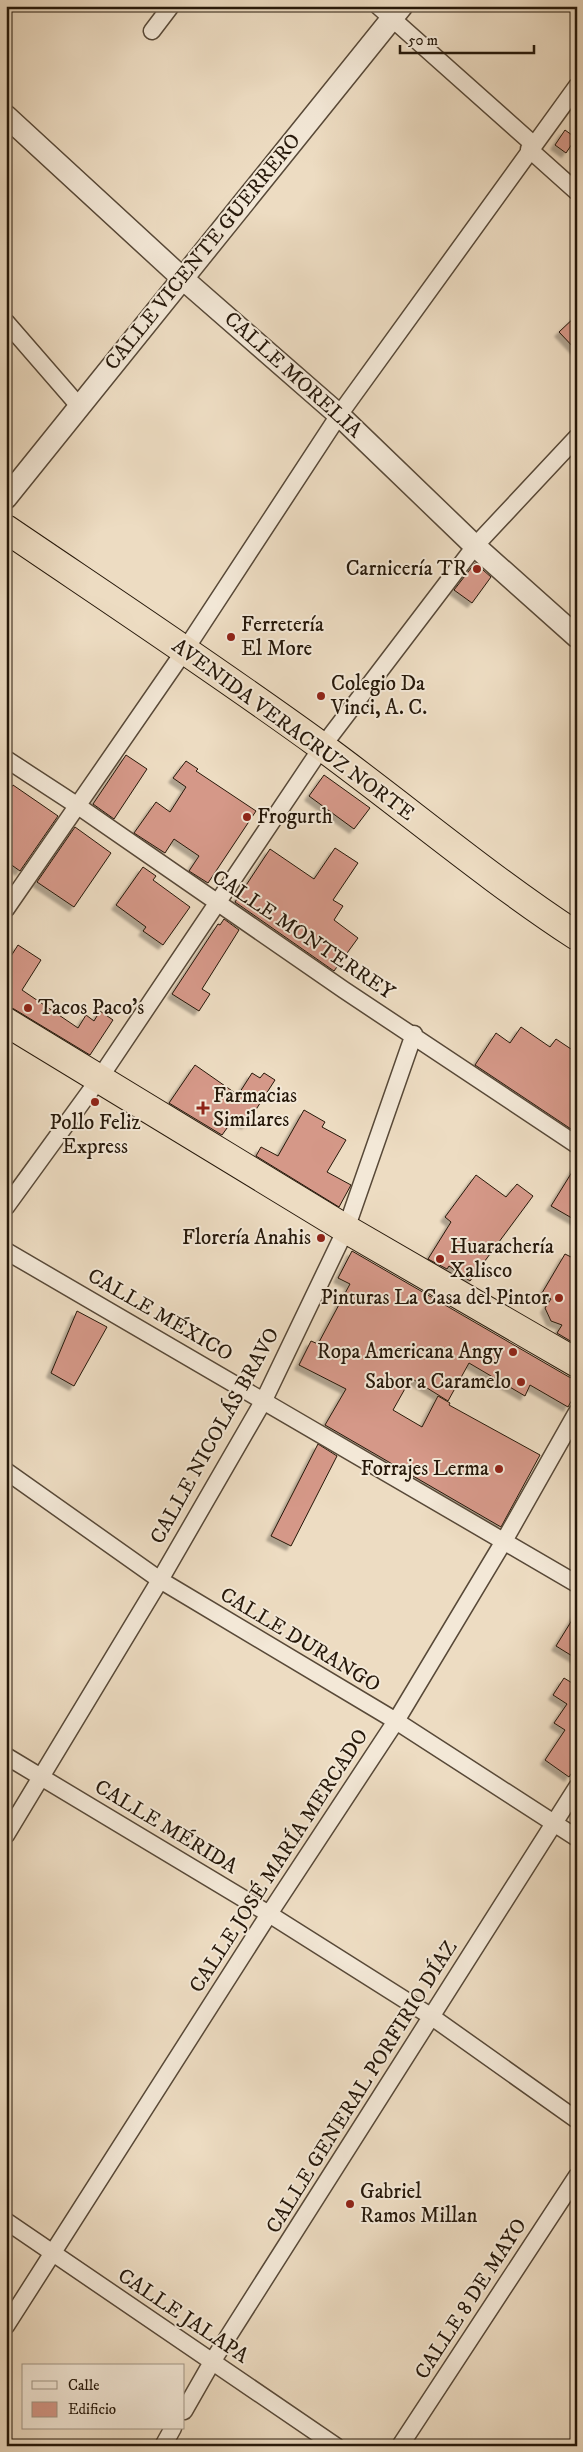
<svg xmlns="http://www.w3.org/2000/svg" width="583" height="2452" font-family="'IM FELL DW Pica',serif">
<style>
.building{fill:#d59888;stroke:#26180a;filter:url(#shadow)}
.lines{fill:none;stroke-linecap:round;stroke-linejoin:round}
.minor-casing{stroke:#584938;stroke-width:19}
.tertiary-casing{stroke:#584938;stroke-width:24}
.trunk-casing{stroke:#26180a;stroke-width:30}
.minor{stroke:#f3e8d7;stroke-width:16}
.tertiary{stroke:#f3e8d7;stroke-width:21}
.trunk{stroke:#eddcc2;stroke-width:28}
.poi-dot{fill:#8f2418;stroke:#f3e8d7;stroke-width:2}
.labels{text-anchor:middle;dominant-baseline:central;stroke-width:4;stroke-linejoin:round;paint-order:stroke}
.street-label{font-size:21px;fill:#26180a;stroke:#f3e8d7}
.poi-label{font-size:21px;fill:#26180a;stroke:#f3e8d7;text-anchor:start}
</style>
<defs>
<filter id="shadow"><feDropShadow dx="-4.5" dy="4.5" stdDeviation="1" flood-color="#0004"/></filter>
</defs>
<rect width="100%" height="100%" fill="#eddcc2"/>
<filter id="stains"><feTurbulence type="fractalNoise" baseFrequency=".004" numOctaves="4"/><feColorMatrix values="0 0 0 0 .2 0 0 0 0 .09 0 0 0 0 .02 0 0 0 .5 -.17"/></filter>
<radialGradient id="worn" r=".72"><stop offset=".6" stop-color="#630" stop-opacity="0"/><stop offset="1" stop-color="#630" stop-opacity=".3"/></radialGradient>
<path class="building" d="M565,130L576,138L566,153L555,145Z
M577,315V351L559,332Z
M475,563L491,577L472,603L454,590Z
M126,755L147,769L114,819L93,804Z
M186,761L198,769L196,771L256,811L208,883L189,871L199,856L174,839L165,853L134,833L156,802L170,812L186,787L173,778Z
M324,775L370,808L354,829L309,796Z
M13,785L58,816L20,871L6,861V795Z
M75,827L111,853L74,907L37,882Z
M335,848L358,863L333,900L343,906L334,920L358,938L334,971L235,902L270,849L314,879Z
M143,867L156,876L153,880L190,907L163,945L143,931L146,927L116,905Z
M224,919L239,930L202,989L210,994L199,1011L172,994L218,924L220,925Z
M18,945L41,960L22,990L78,1028L86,1015L94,1021L100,1011L113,1020L90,1055L14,1009L6,1006V964Z
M521,1027L550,1047L556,1039L577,1053V1133L475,1065L496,1033L510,1043Z
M195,1065L238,1095L252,1073L260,1078L264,1073L275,1080L246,1125L235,1117L222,1135L169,1103Z
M304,1110L325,1122L322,1127L346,1140L327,1172L351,1185L339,1207L256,1156L261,1147L278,1156Z
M577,1164V1221L551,1206Z
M476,1175L506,1197L517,1184L533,1196L470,1281L449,1266L447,1269L428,1259L451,1222L445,1217Z
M352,1251L569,1377L577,1379V1391L568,1407L530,1385L525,1396L469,1363L448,1401L411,1378L393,1410L422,1427L438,1396L450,1403L449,1405L540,1455L501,1527L325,1425L346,1389L299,1365L311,1341L318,1344L350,1284L338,1278Z
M565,1254L577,1260V1345L557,1333L562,1325L551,1321L545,1308L551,1299L542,1293Z
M77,1311L107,1327L74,1386L51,1373Z
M318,1444L337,1456L291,1546L271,1536Z
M577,1612V1659L556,1646Z
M564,1678L577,1686V1765L569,1777L545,1760L565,1730L554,1723L567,1704L553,1695Z"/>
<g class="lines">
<g class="minor-casing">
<path id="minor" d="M378,6L533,144
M152,31L171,6
M529,149L577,192
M6,322L79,406
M6,759L78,806L344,990L577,1145
M6,909L185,650L339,415L577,86
M6,1207L99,1079L322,747L475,546L577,437
M6,1251L577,1584
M6,1471L160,1580L396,1721L577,1838
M6,1756L269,1914L432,2017L577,2120
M6,1835L160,1580L264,1400L346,1229L414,1034
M6,2221L336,2446
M6,2326L269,1914L396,1721L504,1541L577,1412
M184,2411L212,2362L577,1787
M163,2446L173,2428
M400,2446L577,2176"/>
</g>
<g class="tertiary-casing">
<path id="tertiary" d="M6,116L182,278L339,415L475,546L577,637
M6,498L402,6"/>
</g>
<g class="trunk-casing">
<path id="trunk" d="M6,529C112,601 218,671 321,746C407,809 488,878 577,936
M6,1022L346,1229L577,1363"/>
</g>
<use href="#minor" class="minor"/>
<use href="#tertiary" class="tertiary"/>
<use href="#trunk" class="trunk"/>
</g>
<g class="poi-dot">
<circle cx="477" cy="569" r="5"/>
<circle cx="231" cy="637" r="5"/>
<circle cx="321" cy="696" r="5"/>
<circle cx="247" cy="817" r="5"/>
<circle cx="28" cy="1008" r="5"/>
<circle cx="95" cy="1102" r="5"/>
<path d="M200.5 1100.5h5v5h5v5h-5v5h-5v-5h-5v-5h5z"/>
<circle cx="321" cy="1238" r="5"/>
<circle cx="440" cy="1259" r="5"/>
<circle cx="559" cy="1298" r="5"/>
<circle cx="513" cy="1352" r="5"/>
<circle cx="521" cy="1382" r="5"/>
<circle cx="499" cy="1469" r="5"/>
<circle cx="350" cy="2204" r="5"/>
</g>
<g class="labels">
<g class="street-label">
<text transform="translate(203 252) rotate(-51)">CALLE VICENTE GUERRERO</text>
<text transform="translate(293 375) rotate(42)">CALLE MORELIA</text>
<text transform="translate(293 730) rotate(36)">AVENIDA VERACRUZ NORTE</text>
<text transform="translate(303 935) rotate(34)">CALLE MONTERREY</text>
<text transform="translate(160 1315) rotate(30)">CALLE MÉXICO</text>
<text transform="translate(215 1436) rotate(-61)">CALLE NICOLÁS BRAVO</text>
<text transform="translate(300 1640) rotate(31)">CALLE DURANGO</text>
<text transform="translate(166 1827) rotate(31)">CALLE MÉRIDA</text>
<text transform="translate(279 1861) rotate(-57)">CALLE JOSÉ MARÍA MERCADO</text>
<text transform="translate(362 2087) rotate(-58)">CALLE GENERAL PORFIRIO DÍAZ</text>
<text transform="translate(471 2299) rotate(-57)">CALLE 8 DE MAYO</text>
<text transform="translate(183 2316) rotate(34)">CALLE JALAPA</text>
</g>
<g class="poi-label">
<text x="467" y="569" text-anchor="end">Carnicería TR</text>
<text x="241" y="625">Ferretería<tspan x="241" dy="24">El More</tspan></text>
<text x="331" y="684">Colegio Da<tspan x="331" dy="24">Vinci, A. C.</tspan></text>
<text x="257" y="817">Frogurth</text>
<text x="38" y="1008">Tacos Paco's</text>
<text x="213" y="1096">Farmacias<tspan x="213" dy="24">Similares</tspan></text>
<text x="95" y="1123" text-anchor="middle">Pollo Feliz<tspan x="95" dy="24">Express</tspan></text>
<text x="311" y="1238" text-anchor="end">Florería Anahis</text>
<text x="450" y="1247">Huarachería<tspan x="450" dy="24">Xalisco</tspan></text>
<text x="549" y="1298" text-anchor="end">Pinturas La Casa del Pintor</text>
<text x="503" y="1352" text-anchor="end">Ropa Americana Angy</text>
<text x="511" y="1382" text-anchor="end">Sabor a Caramelo</text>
<text x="489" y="1469" text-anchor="end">Forrajes Lerma</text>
<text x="360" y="2192">Gabriel<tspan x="360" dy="24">Ramos Millan</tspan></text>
</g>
</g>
<rect width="583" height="2452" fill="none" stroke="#eddcc2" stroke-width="25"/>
<rect x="8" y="8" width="568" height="2437" fill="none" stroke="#26180a" stroke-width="2.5"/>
<rect x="12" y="12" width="558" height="2427" fill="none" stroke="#26180a"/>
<rect x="22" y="2364" width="162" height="65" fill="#f3e8d7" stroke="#a19585"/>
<rect x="32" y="2381" width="25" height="8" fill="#f3e8d7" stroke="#a19585"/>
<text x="68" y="2390" font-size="15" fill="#26180a">Calle</text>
<rect x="32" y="2402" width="25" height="15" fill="#d59888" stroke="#a19585"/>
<text x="68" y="2414" font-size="15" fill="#26180a">Edificio</text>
<path d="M400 45v8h134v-8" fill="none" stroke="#26180a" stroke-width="2.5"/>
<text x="408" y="45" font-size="15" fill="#26180a" stroke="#f3e8d7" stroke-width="4" paint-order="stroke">50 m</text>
<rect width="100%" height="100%" filter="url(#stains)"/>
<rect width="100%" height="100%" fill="url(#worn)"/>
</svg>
